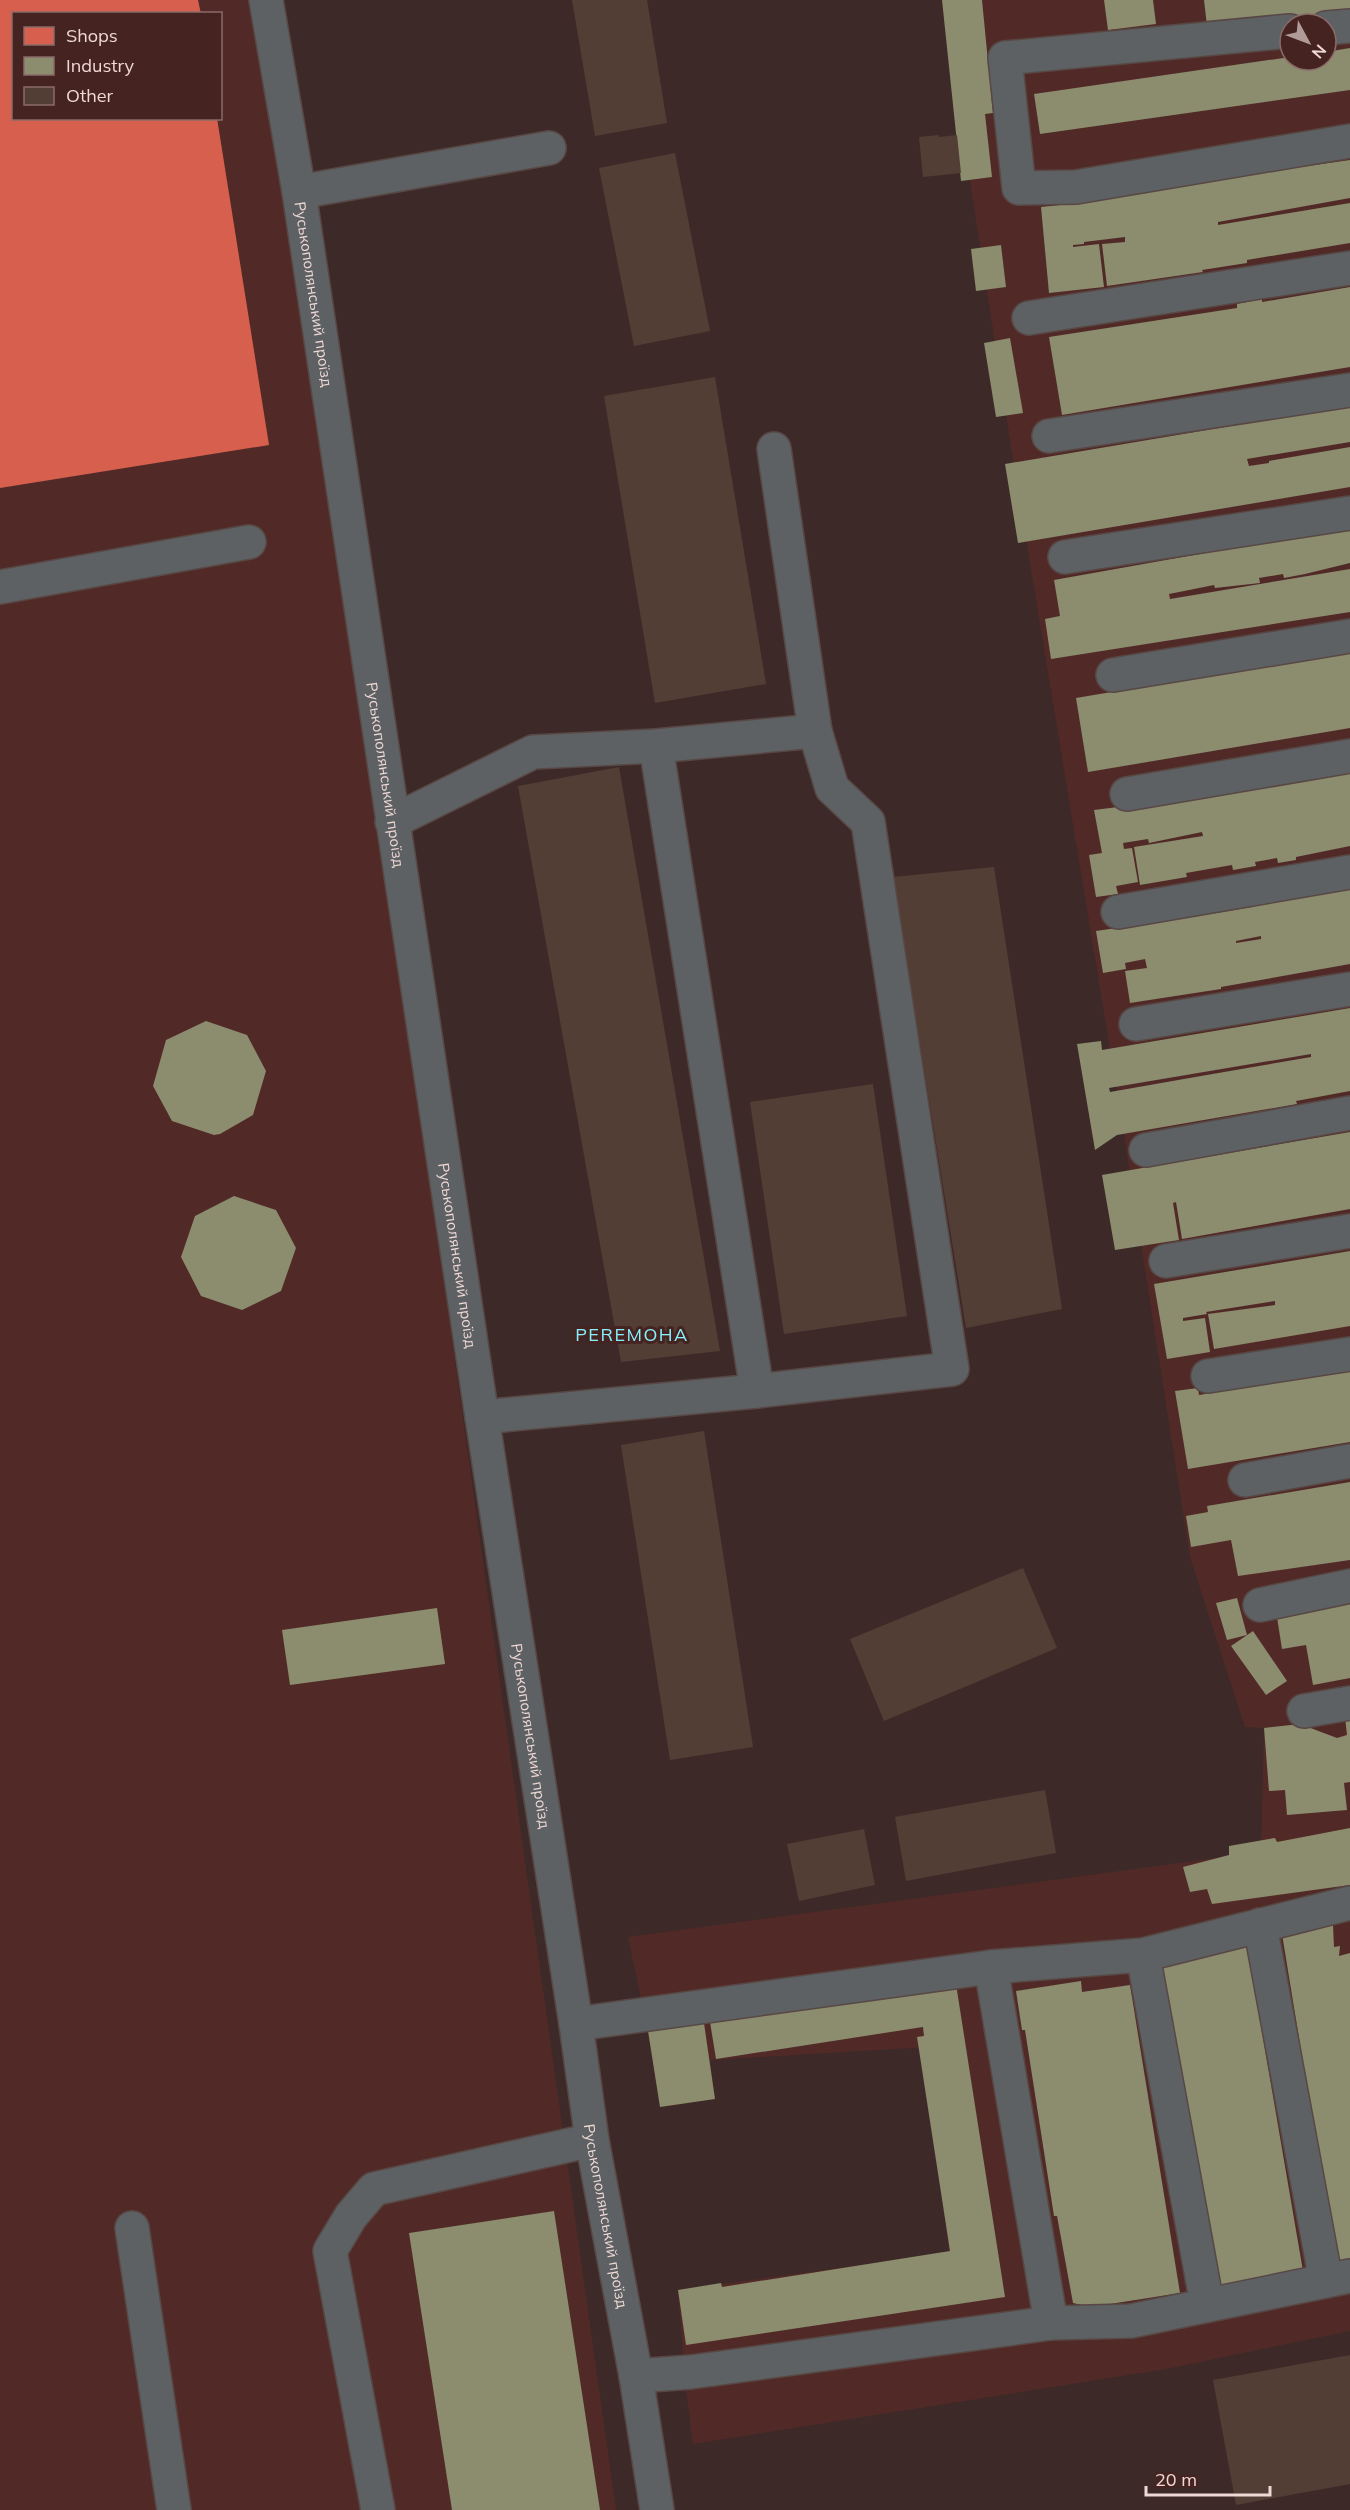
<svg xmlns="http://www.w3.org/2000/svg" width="1350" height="2510" font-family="Mulish,sans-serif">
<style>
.built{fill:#512a27;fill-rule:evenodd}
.shops{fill:#d6604d}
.industry{fill:#8c8c6e;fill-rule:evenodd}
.building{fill:#533e36}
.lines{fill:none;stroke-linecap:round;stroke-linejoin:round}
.minor-casing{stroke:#584845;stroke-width:36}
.minor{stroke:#5e6163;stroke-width:33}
.labels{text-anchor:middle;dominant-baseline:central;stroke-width:6;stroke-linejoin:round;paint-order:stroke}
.street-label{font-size:15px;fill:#efd8d5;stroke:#452320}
.quarter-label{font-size:18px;letter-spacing:1.5px;fill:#86f0fd;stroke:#452320}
</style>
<rect width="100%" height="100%" fill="#3d2a28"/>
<path class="built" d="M0,0H264L616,2510H0ZM14,14H220V118H14Z
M942,0H1350V2331L1166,2369L693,2444L686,2389L678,2290L949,2253L928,2047L710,2060L715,2099L660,2107L648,2031L628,1937L1261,1852L1264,1728L1245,1727L1190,1557L1120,1109L1016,478ZM1290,24H1326V60H1290Z"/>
<path class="shops" d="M0,0H198L201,14H14V118H217L269,445L0,488Z"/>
<path class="industry" d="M942,0H982L993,113L985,114L992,177L961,181Z
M1104,0H1153L1156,24L1108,30Z
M1204,0H1350V10L1235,26H1207Z
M1350,48V90L1040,134L1034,94L1290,57V60H1326V52Z
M1350,160V198L1218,222V225L1350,203V243L1247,260V263L1202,270L1203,272L1107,286L1102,244L1125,242V237L1084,242V244L1073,245V247L1099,244L1104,287L1049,293L1041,207L1079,203L1139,193V190Z
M1001,245L1006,287L976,291L971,249Z
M1350,287V367L1062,415L1049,337L1237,308V304L1262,299V302Z
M1010,338L1023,413L996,417L984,343Z
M1350,406V442L1247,459L1249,466L1269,463V461L1350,447V487L1018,543L1005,464Z
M1350,527V563L1305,574L1284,578L1283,574L1259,578L1260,583L1215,588L1214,585L1169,594L1170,599L1350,569V612L1051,659L1045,619L1060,616L1054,580Z
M1350,652V728L1088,772L1076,698Z
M1350,768V846L1296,857V860L1278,863L1277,858L1255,862L1256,866L1233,870L1232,865L1186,873L1187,877L1140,885L1134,847L1203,836L1202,832L1149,843L1148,839L1123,843L1124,849L1132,848L1138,882L1116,886L1118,894L1096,897L1089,855L1102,853L1094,810L1142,804Z
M1350,887V964L1221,987V989L1130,1003L1125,971L1147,968L1145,959L1125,963L1126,969L1103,973L1096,931L1186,918L1252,907V904ZM1261,936V939L1236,943V941Z
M1350,1008V1091L1296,1101L1297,1104L1117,1135L1095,1150L1077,1044L1101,1041L1102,1050ZM1311,1054V1057L1201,1076L1110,1092L1109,1088Z
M206,1021L247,1035L266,1071L253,1115L220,1134L214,1135L172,1121L153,1086L166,1040Z
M1350,1132V1209L1182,1239L1176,1202L1173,1203L1179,1240L1115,1250L1102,1175Z
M234,1196L276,1210L296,1248L281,1291L242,1310L201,1296L181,1257L195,1216Z
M1350,1251V1326L1214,1349L1208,1314L1275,1305V1301L1206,1312L1207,1314L1183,1318V1321L1205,1318L1210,1352L1167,1359L1154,1284Z
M1350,1370V1442L1188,1469L1175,1391L1198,1388L1199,1395Z
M1350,1482V1560L1238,1576L1231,1540L1191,1547L1186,1516L1208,1512L1207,1506Z
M1237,1598L1247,1635L1227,1640L1216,1603Z
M1350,1601V1678L1313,1685L1306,1645L1282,1649L1276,1611Z
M437,1608L445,1664L290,1685L282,1630Z
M1253,1631L1287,1681L1266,1695L1231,1646Z
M1345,1717H1350V1782L1344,1783L1347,1810L1287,1815L1285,1790L1269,1791L1264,1728L1300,1724L1337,1738L1347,1735Z
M1350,1828V1885L1212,1904L1207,1889L1190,1892L1183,1867L1229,1855V1846L1275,1838L1277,1842Z
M1333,1925L1334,1947L1340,1946L1339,1956L1350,1953V2261L1336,2264L1282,1934Z
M1246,1939L1303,2271L1216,2287L1158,1957Z
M1081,1981L1082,1992L1130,1985L1180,2293L1091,2307L1073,2303L1057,2216H1054L1025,2030H1022L1016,1991Z
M956,1984L1005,2297L686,2345L678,2290L721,2283L722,2287L950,2251L917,2037L924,2036L923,2027L716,2059L710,2022Z
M704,2023L715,2099L660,2107L648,2031Z
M554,2211L600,2510H452L409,2233Z"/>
<path class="building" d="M572,0H647L667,123L595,136Z
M939,135V137L957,135L961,173L923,177L919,137Z
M675,153L710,331L634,346L599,168Z
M715,377L766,684L655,703L604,396Z
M619,767L720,1351L621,1362L518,786Z
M994,867L1062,1309L966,1328L893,877Z
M873,1084L907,1316L784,1334L750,1102Z
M704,1431L753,1747L670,1760L621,1445Z
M1023,1568L1057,1648L884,1721L850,1639Z
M1045,1790L1056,1853L906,1881L895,1817Z
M864,1829L875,1885L799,1901L787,1844Z
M1350,2355V2484L1236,2505L1213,2380Z"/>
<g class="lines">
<g class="minor-casing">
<g id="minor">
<path id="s1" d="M266,0L299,192L482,1417L576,2024L592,2140L636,2376L657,2510"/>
<path d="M1326,28L1350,26"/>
<path d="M1290,31L1005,58L1019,188L1076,187L1350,141"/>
<path d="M299,192L549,148"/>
<path d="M1029,318L1350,268"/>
<path d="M1049,436L1350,390"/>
<path d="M1065,557L1350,513"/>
<path d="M0,587L249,542"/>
<path d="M1113,675L1350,636"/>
<path d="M1127,794L1350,756"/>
<path d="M392,822L533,752L656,746L815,731L774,449"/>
<path d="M1118,912L1350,872"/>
<path d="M1136,1024L1350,989"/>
<path d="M1146,1150L1350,1113"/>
<path d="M1166,1261L1350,1231"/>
<path d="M1208,1376L1350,1354"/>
<path d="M757,1391L952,1369L868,822L832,788L815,731"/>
<path d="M482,1417L757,1391L656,746"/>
<path d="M1245,1480L1350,1461"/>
<path d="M1260,1605L1350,1586"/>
<path d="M1304,1711L1350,1703"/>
<path d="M1260,1925L1326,2281"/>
<path d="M1143,1955L1207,2304"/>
<path d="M991,1967L1051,2323L1131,2321L1350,2276"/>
<path d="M576,2024L991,1967L1143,1955L1350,1903"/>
<path d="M132,2228L174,2510"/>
<path d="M636,2376L691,2372L1051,2323"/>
<path d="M378,2510L330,2251L351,2216L374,2189L592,2140"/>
</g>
</g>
<use href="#minor" class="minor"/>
</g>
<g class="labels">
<g class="street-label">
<text stroke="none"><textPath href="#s1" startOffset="298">Руськополянський проїзд</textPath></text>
<text stroke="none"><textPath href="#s1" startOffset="784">Руськополянський проїзд</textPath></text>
<text stroke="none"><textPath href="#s1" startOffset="1270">Руськополянський проїзд</textPath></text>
<text stroke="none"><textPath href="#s1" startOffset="1756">Руськополянський проїзд</textPath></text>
<text stroke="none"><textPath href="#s1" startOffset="2242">Руськополянський проїзд</textPath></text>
</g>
<g class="quarter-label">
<text x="632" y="1334">PEREMOHA</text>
</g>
</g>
<rect x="12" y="12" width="210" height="108" fill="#452320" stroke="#896b68" stroke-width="1.5"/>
<rect x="24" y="27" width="30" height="18" fill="#d6604d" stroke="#896b68" stroke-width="1.5"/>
<text x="66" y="42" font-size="18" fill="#efd8d5">Shops</text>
<rect x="24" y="57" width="30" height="18" fill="#8c8c6e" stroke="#896b68" stroke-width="1.5"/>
<text x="66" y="72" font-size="18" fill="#efd8d5">Industry</text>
<rect x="24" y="87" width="30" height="18" fill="#533e36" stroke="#896b68" stroke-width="1.5"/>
<text x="66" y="102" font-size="18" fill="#efd8d5">Other</text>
<g transform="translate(1308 42) rotate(131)"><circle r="28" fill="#452320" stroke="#896b68" stroke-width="1.5"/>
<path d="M0-4.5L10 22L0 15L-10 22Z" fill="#b19b98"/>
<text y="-9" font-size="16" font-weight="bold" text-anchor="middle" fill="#efd8d5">N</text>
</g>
<path d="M1146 2486v9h124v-9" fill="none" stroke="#efd8d5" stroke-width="3"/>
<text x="1155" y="2486" font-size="18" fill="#efd8d5" stroke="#452320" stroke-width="4.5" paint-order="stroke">20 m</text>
</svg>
